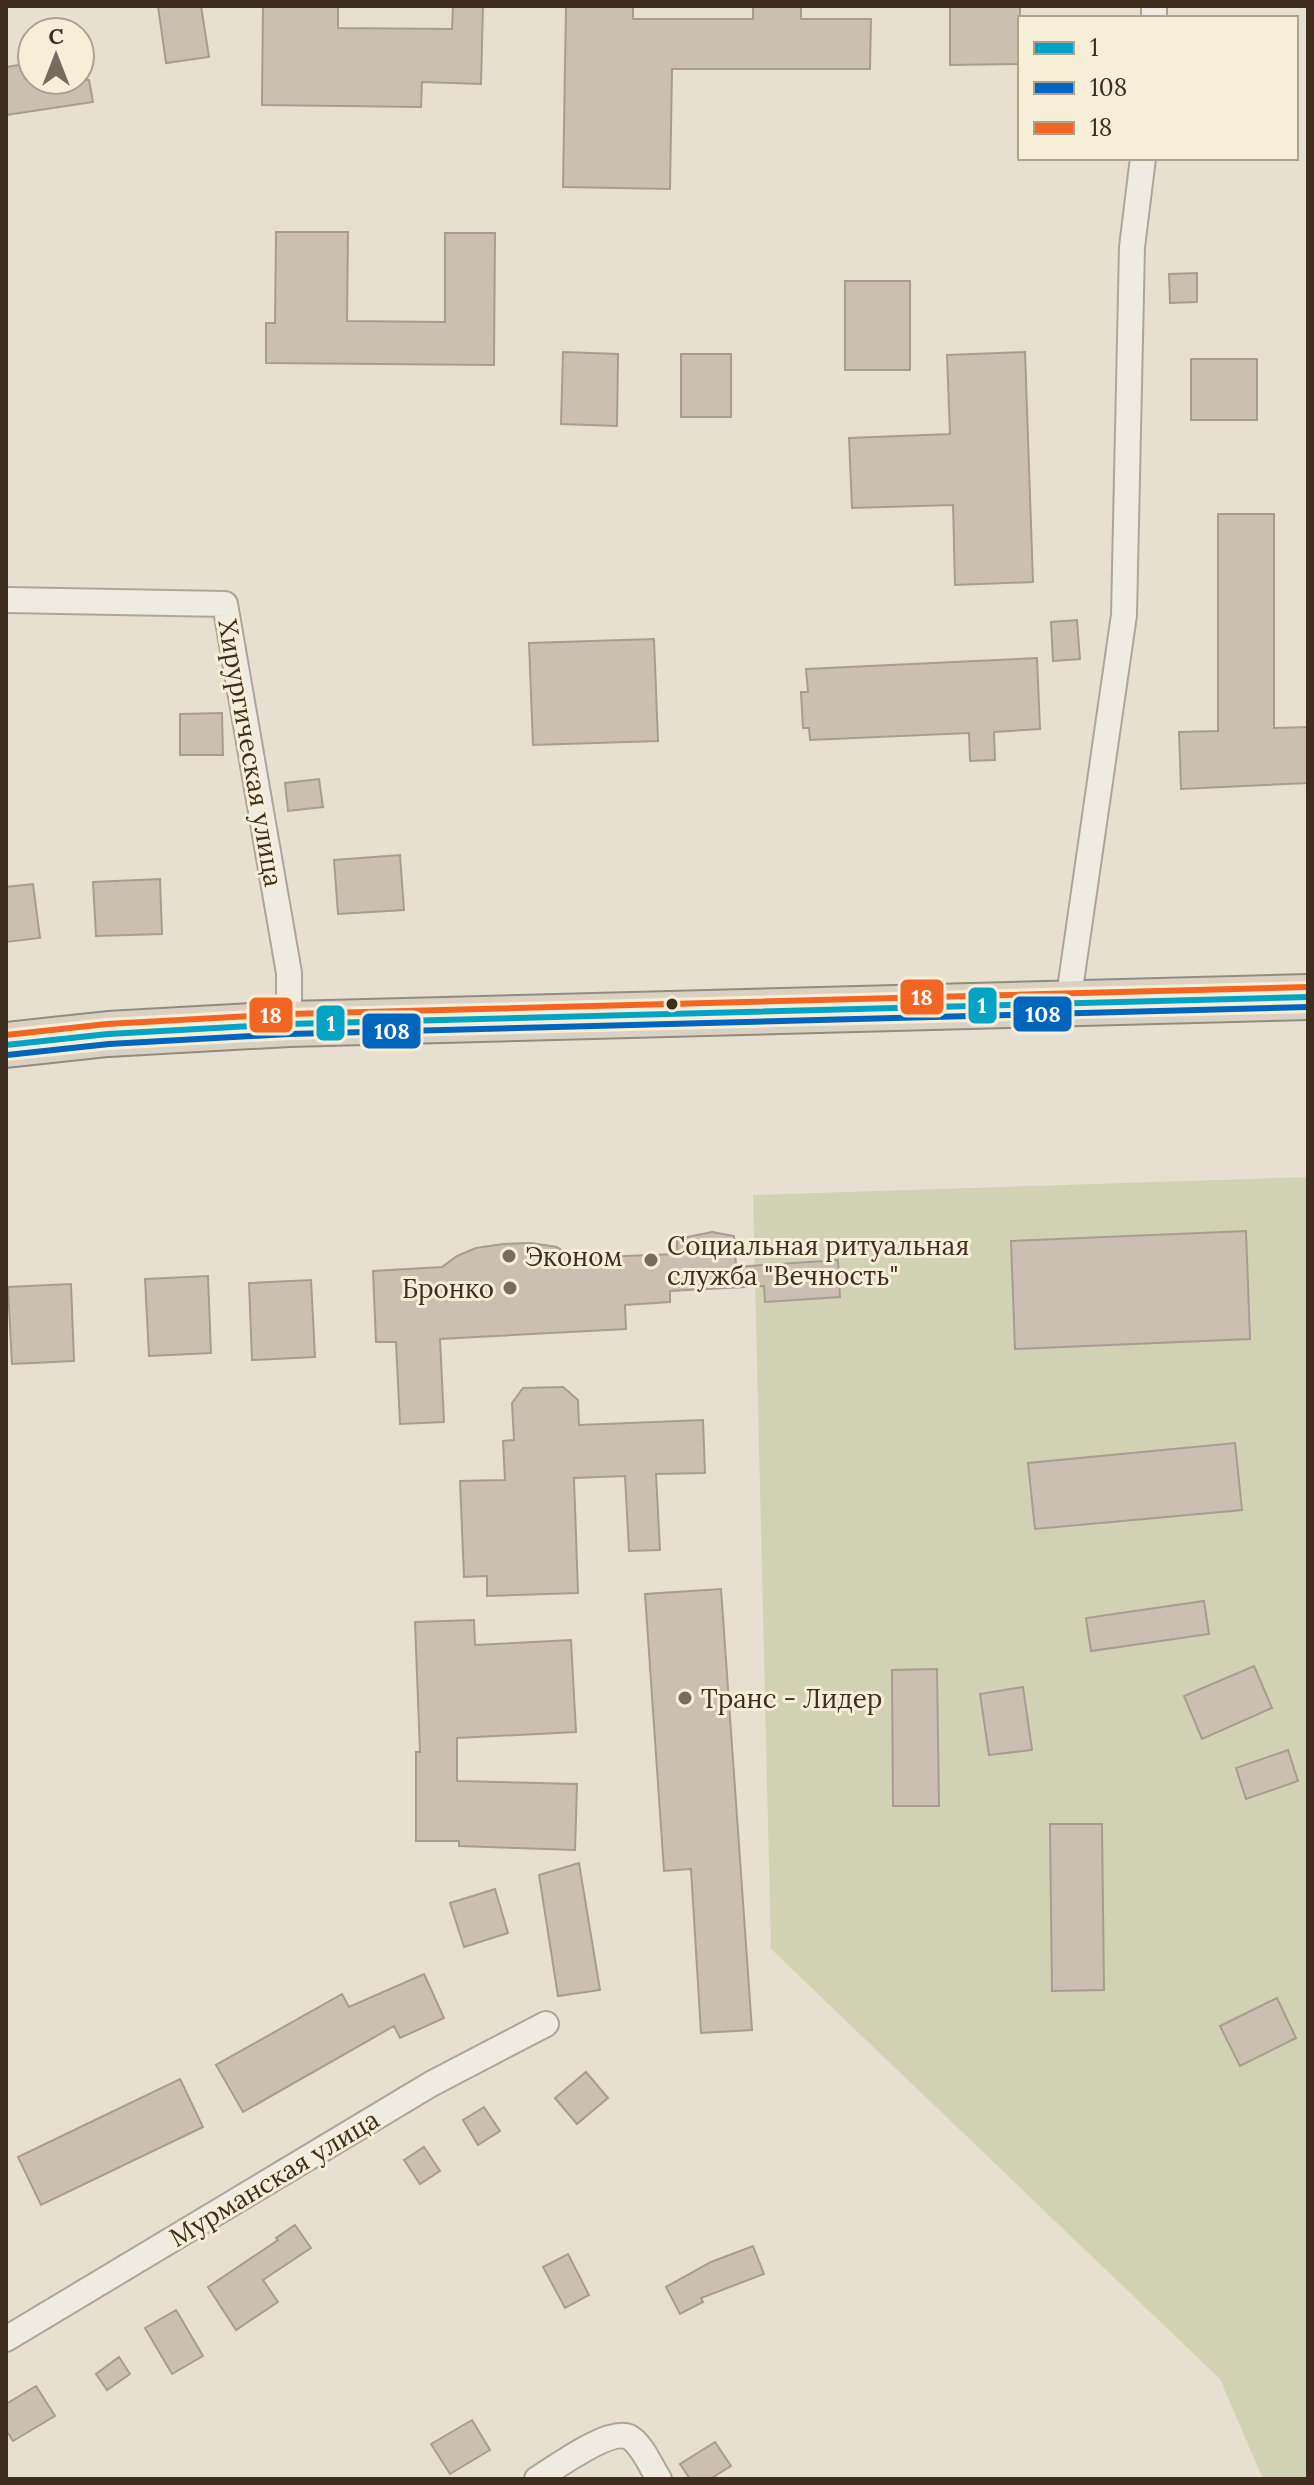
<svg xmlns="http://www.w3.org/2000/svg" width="1314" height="2485" font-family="Lora,serif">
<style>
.cemetery{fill:#d1d1b3}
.building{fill:#cbbfb2;stroke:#a89c90;stroke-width:2}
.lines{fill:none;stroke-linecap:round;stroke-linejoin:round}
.street-casing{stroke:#ada599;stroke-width:28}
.highway-casing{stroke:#928b80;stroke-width:48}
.street{stroke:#efebe3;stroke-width:24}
.highway{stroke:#dad1c2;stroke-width:44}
.bus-1-casing{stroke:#f7eed8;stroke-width:12}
.bus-2-casing{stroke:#f7eed8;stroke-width:12}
.bus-3-casing{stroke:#f7eed8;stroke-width:12}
.bus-1{stroke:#03a3c5;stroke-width:6}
.bus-2{stroke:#0065bd;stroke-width:6}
.bus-3{stroke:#f26522;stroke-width:6}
.bus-dot{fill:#3d2e20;stroke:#f7eed8;stroke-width:3}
.poi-dot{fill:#786c5e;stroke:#f7eed8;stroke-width:3}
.labels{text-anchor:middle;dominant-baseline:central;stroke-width:6;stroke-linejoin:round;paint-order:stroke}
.street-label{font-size:26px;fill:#3d2e20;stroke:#f7eed8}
.poi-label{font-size:26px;fill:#3d2e20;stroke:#f7eed8;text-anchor:start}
.line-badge{stroke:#f7eed8;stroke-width:3}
.badge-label{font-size:22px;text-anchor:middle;font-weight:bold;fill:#fff}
</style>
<rect width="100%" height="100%" fill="#e7e0d1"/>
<path class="cemetery" d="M1308,1177V2479H1263L1220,2379L771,1949L753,1195Z"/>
<path class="building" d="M158,6H201L209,57L166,63Z
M263,6H338V28L452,29L453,6H483L481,84L422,82L421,107L262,105Z
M566,6H633V19H753V6H801V19H871L870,69H672L670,189L563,187Z
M950,6H1020V64L950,65Z
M32,63V80H89L93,102L6,115V67Z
M276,232H348L347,321L445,322V233H495L494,365L266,363V323H275Z
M1197,273V302L1170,303L1169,274Z
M845,281H910V370H845Z
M563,352L618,354L617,426L561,424Z
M1025,352L1033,582L955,585L953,505L852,508L849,438L950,434L947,355Z
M681,354H731V417H681Z
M1191,359H1257V420H1191Z
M1218,514H1274V728L1308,727V783L1181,789L1179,732L1218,731Z
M1077,620L1080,659L1053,661L1051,622Z
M654,639L658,741L533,745L529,643Z
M1037,658L1040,729L994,732L995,760L970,761L969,733L810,740L809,728H803L801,692H808L806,669Z
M222,713L223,755H180V714Z
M319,779L323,807L288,811L285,783Z
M400,855L404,910L338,914L334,860Z
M160,879L162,934L96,936L93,882Z
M33,884L40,938L6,942V887Z
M1246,1231L1250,1339L1015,1349L1011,1241Z
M712,1232L734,1236L736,1267L838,1260L840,1297L765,1302L764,1286L670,1291V1302L625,1305L626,1329L440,1339L444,1422L400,1424L396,1342H376L373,1271L442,1267L457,1256L476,1248L503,1244L531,1243L557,1247L573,1258L677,1254V1239Z
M208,1276L211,1353L149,1356L145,1279Z
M311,1280L315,1357L252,1360L249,1283Z
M71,1284L74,1361L12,1364L8,1287Z
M563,1387L578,1400L579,1425L703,1420L705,1473L656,1474L660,1550L629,1551L625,1476L574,1478L578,1593L487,1596V1576L464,1577L460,1481L505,1480L503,1441L514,1440L512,1403L523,1388Z
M1235,1443L1242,1510L1035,1529L1028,1463Z
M721,1589L752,2030L701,2033L691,1869L664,1871L645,1594Z
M1204,1601L1209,1634L1091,1651L1086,1618Z
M474,1620L475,1645L571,1640L576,1732L457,1738V1781L577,1784L575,1850L459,1846V1841H416V1752H420L415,1622Z
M1254,1666L1272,1708L1202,1739L1184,1696Z
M937,1669L939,1806H893L892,1670Z
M1023,1687L1032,1750L989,1755L980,1694Z
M1288,1750L1298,1781L1246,1799L1236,1768Z
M1050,1824H1102L1104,1990L1052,1991Z
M579,1863L600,1990L558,1996L539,1875Z
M495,1889L508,1933L464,1947L450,1903Z
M424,1974L444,2018L400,2038L394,2026L243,2112L216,2065L342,1994L349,2007Z
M1277,1998L1296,2038L1240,2066L1220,2026Z
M586,2072L608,2098L577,2124L555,2098Z
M180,2079L203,2127L41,2205L18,2157Z
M484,2107L500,2131L478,2145L463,2120Z
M424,2147L440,2171L420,2184L404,2160Z
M295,2225L311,2248L263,2280L278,2302L236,2330L208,2287L278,2240L276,2238Z
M753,2246L764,2274L701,2298L703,2302L680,2314L666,2287L711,2262Z
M568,2254L589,2295L565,2308L543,2267Z
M176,2310L203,2356L172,2374L145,2328Z
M119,2357L130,2374L107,2390L96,2374Z
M36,2386L55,2416L13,2441L6,2430V2404Z
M472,2420L490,2450L450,2474L431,2444Z
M715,2442L731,2466L710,2479H690L680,2464Z"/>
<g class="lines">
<g class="street-casing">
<path id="street" d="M1154,18V6
M6,600L225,604L289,973V1024
M1068,1003L1124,615L1132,247L1143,158
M6,2339L431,2084L546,2024
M537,2479C555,2468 609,2428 629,2437C642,2444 651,2467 659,2479"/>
</g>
<g class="highway-casing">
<path id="highway" d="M6,1045L108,1034L289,1024L1308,997"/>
</g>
<use href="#street" class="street"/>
<use href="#highway" class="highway"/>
<g class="bus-1-casing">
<path id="bus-1" d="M6,1045L108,1034L289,1024L1308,997"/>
</g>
<g class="bus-2-casing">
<path id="bus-2" d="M7,1055L109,1044L289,1034L1308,1007"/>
</g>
<g class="bus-3-casing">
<path id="bus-3" d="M6,1035L107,1024L289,1014L1308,987"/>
</g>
<use href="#bus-1" class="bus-1"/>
<use href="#bus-2" class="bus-2"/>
<use href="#bus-3" class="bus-3"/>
</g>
<circle class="bus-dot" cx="672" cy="1004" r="7"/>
<g class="poi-dot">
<circle cx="509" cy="1256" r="8"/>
<circle cx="651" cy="1260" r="8"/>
<circle cx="510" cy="1288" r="8"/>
<circle cx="685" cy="1698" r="8"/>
</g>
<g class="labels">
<g class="street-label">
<text transform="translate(251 753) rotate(80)">Хирургическая улица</text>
<text transform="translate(274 2178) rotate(-31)">Мурманская улица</text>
</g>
<g class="poi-label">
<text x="667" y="1245">Социальная ритуальная<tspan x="667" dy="30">служба "Вечность"</tspan></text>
<text x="525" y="1256">Эконом</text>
<text x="494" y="1288" text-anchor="end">Бронко</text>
<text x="701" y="1698">Транс - Лидер</text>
</g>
</g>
<g class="line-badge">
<rect x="899" y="978" width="46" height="38" rx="8" fill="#f26522"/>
<rect x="967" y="986" width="31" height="39" rx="8" fill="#03a3c5"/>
<rect x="1012" y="995" width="61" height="38" rx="8" fill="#0065bd"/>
<rect x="248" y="996" width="46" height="38" rx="8" fill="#f26522"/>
<rect x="315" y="1004" width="31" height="38" rx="8" fill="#03a3c5"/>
<rect x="361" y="1012" width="61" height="38" rx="8" fill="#0065bd"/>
</g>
<g class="badge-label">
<text x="922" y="1005">18</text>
<text x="982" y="1013">1</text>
<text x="1043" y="1022">108</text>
<text x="271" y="1023">18</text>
<text x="331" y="1031">1</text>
<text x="392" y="1039">108</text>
</g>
<rect width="1314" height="2485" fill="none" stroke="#3d2e20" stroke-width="16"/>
<rect x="1018" y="16" width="280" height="144" fill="#f7eed8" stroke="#ada18e" stroke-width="2"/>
<rect x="1034" y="42" width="40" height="12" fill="#03a3c5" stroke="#ada18e" stroke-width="2"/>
<text x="1090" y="56" font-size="24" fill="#3d2e20">1</text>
<rect x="1034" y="82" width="40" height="12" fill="#0065bd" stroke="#ada18e" stroke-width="2"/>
<text x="1090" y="96" font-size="24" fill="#3d2e20">108</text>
<rect x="1034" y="122" width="40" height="12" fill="#f26522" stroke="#ada18e" stroke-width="2"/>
<text x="1090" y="136" font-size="24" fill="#3d2e20">18</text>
<g transform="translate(56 56)"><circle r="38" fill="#f7eed8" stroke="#ada18e" stroke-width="2"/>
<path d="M0-6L14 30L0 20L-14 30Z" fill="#786c5e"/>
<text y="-12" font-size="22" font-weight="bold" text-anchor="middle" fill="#3d2e20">С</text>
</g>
</svg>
